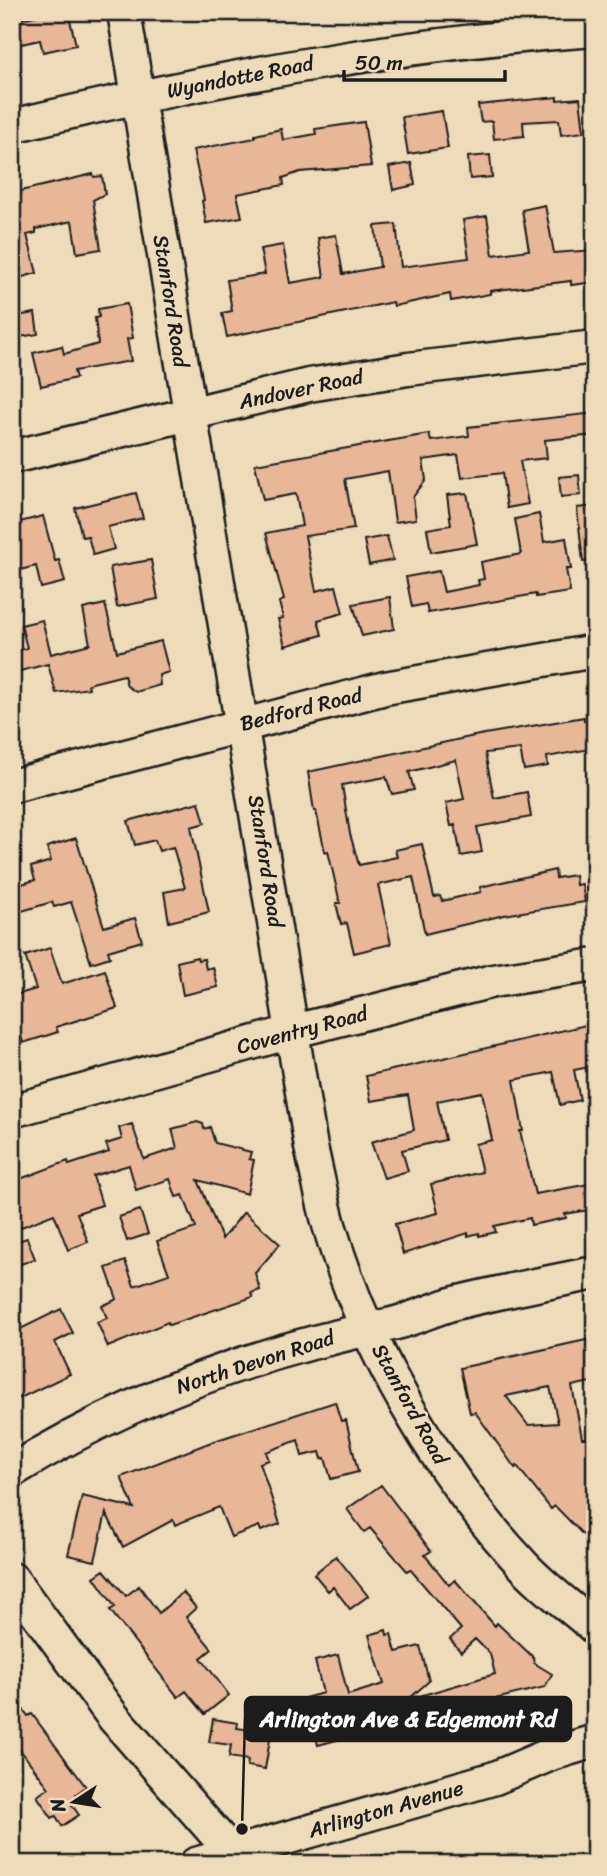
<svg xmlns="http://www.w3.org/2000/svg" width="607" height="1876" font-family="Sriracha,sans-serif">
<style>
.building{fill:#e8b798;stroke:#1c1c1c;stroke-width:2;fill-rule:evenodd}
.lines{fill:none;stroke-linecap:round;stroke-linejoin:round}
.minor-casing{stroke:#1c1c1c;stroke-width:37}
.minor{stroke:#eedbb9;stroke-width:32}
.labels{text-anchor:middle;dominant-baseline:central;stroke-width:5;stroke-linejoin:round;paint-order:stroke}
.street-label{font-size:21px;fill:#1c1c1c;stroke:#eedbb9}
.leader{fill:none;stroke:#1c1c1c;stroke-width:2.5}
.callout-dot{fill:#1c1c1c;stroke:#eedbb9;stroke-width:2.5}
.callout{fill:#1c1c1c;stroke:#1c1c1c;stroke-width:2.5}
.callout-label{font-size:23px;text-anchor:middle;font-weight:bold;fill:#fff}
</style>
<rect width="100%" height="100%" fill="#eedbb9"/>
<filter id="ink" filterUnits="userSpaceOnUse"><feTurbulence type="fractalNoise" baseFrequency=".0143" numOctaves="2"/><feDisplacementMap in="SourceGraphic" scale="14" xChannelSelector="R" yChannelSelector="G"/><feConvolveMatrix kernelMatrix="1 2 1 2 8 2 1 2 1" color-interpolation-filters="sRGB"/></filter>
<g filter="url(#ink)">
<path class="building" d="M53,12H68L76,45L43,52L40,40L12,46V21Z
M557,97V100L580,98L584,132L561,135L559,120L523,122L524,136L494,139L492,121L481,122L478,105Z
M442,111L448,148L408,154L402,117Z
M364,122L371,166L300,172L283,178L284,185L237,194L242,217L206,223L202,201L204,200L193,150L255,138V135L281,129L283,140L316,134L315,129Z
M490,155L492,177L470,179L468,157Z
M411,163L415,185L393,190L389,167Z
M93,174L94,177L102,176L105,194L93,200L101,249L77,253L72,221L36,229V233L27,235L37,273L19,278L12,253V193Z
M545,205L554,253L595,250V282L571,285V281L490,291V294L451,301L450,294L394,306L393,302L227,337L222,313L232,311L227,280L265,274L260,249L283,245L290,283L324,277L318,238L336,235L343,274L380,267L375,226L396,224L401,267L469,258L463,220L487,216L493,255L529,250L522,210Z
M127,304L133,338L127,339L131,361L74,371L76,378L41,386L33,353L62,346L64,354L98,344L95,318L99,317L98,309Z
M35,313L38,334L19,337L16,316Z
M595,413V435L545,440L547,458L520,461L528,504L507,508L502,473L462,478L458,455L423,460L426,480L413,497L416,519L395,522L388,471L345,479L354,529L305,536L316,591L336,586L343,613L318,620L322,635L285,646L278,619L283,618L279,602L284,600L266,533L302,526L296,494L263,500L255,464L429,434L431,441L469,436L468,427Z
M579,475L581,495L561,497L559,477Z
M136,493L143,518L108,527L114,549L93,555L88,536L82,537L75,508Z
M467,493L477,544L431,552L427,529L451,525L447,495Z
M595,506V561L583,562L577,508Z
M539,514L544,542L566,538L571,569H566L570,592L536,597V594L428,613L426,604L412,607L406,577L439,571L444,592L479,585L478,580L484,579L481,562L521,554L515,519Z
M43,516L55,561L59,560L65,582L41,588L36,566L20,570L12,524Z
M387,536L393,560L369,565L364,540Z
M151,560L158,599L117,607L110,567Z
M390,597L394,629L362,636L353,604Z
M105,604L117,652L161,641L169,672L159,675L160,685L136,692L127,686L124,675L88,684L89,688L56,693L48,664L12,673V652L27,648L21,625L42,620L51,654L90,644L83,609Z
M584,717V721L595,719V748L547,757L548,766L524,770L520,749L485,753L494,798L527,792L531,817L477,827L482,852L461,856L455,825L451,826L446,803L464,799L456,760L409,772L414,790L392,794L386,777L342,785L350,834L359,865L397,857L395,850L422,844L434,897L440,896L442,901L481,892L480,887L555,870L556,878L575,875L576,885L582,884L585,902L504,915L425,934L413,877L378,885L391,944L354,953L347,923L341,924L336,903H340L328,851L325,852L316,811H314L308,772L479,735Z
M199,802L205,823L191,827L209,912L169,922L164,892L185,888L173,847L159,851L155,840L135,845L128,821Z
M76,838L104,927L135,918L142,941L108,951L110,957L91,963L71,902L54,907L52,902L12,914V887L35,880L31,867L51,861L47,847Z
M50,948L62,984L105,970L117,1008L56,1027L58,1032L23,1043L12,1007V996L36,989L25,956Z
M197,957L198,960L204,959L206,969L213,967L218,987L183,995L177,962Z
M586,1025L587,1031L595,1030V1066L574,1070L580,1100L560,1105L553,1072L514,1080L523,1131H520L535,1194L595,1183V1209L565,1214L566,1218L531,1225L530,1218L494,1226L496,1232L479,1236V1233L468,1236V1233L403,1254L395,1224L438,1213L431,1184L482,1172L475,1144L492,1140L482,1092L437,1101L445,1140L402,1150L408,1171L384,1178L371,1142L414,1130L408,1095L371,1101L366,1076Z
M197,1122L203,1124L204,1129L210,1127L215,1143L251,1152L249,1159L254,1160L247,1194L198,1180L222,1239L244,1212L280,1244L255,1273L260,1290L251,1293L253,1297L169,1325L168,1322L108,1347L97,1322L107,1318L102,1306L117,1299L106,1268L125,1261L134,1286L169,1274L157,1241L196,1228L183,1195L176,1197L170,1179L136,1190L129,1165L93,1176L102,1205L77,1213L88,1242L68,1250L54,1214L19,1228L12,1210V1182L68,1161L69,1165L109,1152L106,1144L122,1139L119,1128L132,1124L144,1159L177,1148L172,1129Z
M140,1210L148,1234L127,1241L119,1217Z
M27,1238L35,1259L12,1267V1243Z
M61,1309L73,1333L55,1342L70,1374L12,1402V1333Z
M595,1338V1381L572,1386L582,1438H592L595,1547L555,1506L551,1509L517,1466L515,1468L475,1412L470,1413L460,1368ZM550,1387L558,1423L528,1425L506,1396Z
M335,1402L341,1421L346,1420L358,1472L331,1479L325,1458L322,1459L320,1452L302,1456L298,1440L266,1452L269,1460L260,1463L280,1524L261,1531L259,1526L231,1537L219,1507L175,1525L173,1520L123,1547L106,1513L95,1561L68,1555L82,1496L134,1508L121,1477L214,1441Z
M381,1485L431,1551L425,1555L449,1585L455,1580L495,1626L497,1623L533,1657L534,1663L552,1674L545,1687L427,1715L389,1730L374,1723L350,1729L352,1736L318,1745L305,1698L323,1693L315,1661L338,1655L348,1695L384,1684L369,1635L386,1630L387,1635L391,1634L396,1652L420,1646L429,1681L409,1699L495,1674L490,1654L475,1639L461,1652L450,1639L461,1629L410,1569L407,1571L370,1528L364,1532L347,1509Z
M336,1556L368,1596L350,1609L333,1587L328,1591L314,1574Z
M104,1570L126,1596L139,1586L159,1613L183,1592L196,1608L186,1617L212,1649L201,1658L229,1695L205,1714L186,1691L178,1697L110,1610L115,1607L94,1577Z
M12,1694L28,1716L32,1714L86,1787L76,1794L79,1800L72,1805L79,1815L62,1826L56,1816L52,1818L37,1796L49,1788L12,1739Z
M213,1719L238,1723L237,1728L271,1733L265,1769L247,1766L248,1760L229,1757L231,1745L209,1742Z"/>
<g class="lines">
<g class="minor-casing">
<path id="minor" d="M124,12L311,1147C317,1173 322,1199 329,1225C364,1346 437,1473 523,1565C544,1588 571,1607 595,1628
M12,126C204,80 398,43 595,30
M12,457L309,385L408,369L595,347
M12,786L385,688L595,651
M12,1111L294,1031L493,981L595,965
M12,1471C128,1399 255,1352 388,1325C412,1320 435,1308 459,1302C504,1291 550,1282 595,1273
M12,1579L114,1718L242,1864
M196,1864L495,1778L551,1754L595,1741"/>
</g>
<use href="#minor" class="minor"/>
</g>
</g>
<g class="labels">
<g class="street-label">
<text transform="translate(240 77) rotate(-11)">Wyandotte Road</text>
<text transform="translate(171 301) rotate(81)">Stanford Road</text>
<text transform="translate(301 389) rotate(-12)">Andover Road</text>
<text transform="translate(301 709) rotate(-14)">Bedford Road</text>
<text transform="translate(266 861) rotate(81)">Stanford Road</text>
<text transform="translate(302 1030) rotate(-15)">Coventry Road</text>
<text transform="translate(255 1362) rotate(-18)">North Devon Road</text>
<text transform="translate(410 1404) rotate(61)">Stanford Road</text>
<text transform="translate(386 1809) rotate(-16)">Arlington Avenue</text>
</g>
</g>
<path class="leader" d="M242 1829L245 1719"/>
<circle class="callout-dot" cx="242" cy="1829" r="7"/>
<rect class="callout" x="245" y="1697" width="326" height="44" rx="7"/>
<g class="callout-label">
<text x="408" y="1727">Arlington Ave &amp; Edgemont Rd</text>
</g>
<rect width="607" height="1876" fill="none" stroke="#eedbb9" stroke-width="42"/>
<rect x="21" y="21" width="565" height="1834" fill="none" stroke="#1c1c1c" stroke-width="2.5" filter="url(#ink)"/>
<g transform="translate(74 1802) rotate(258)" stroke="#eedbb9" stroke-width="5" paint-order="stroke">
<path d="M0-5L12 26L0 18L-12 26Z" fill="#1c1c1c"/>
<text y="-10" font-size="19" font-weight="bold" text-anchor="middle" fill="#1c1c1c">N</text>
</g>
<path d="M344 70v10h161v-10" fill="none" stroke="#1c1c1c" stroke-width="3.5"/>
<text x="355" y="70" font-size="21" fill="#1c1c1c" stroke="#eedbb9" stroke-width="5" paint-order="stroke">50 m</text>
</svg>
